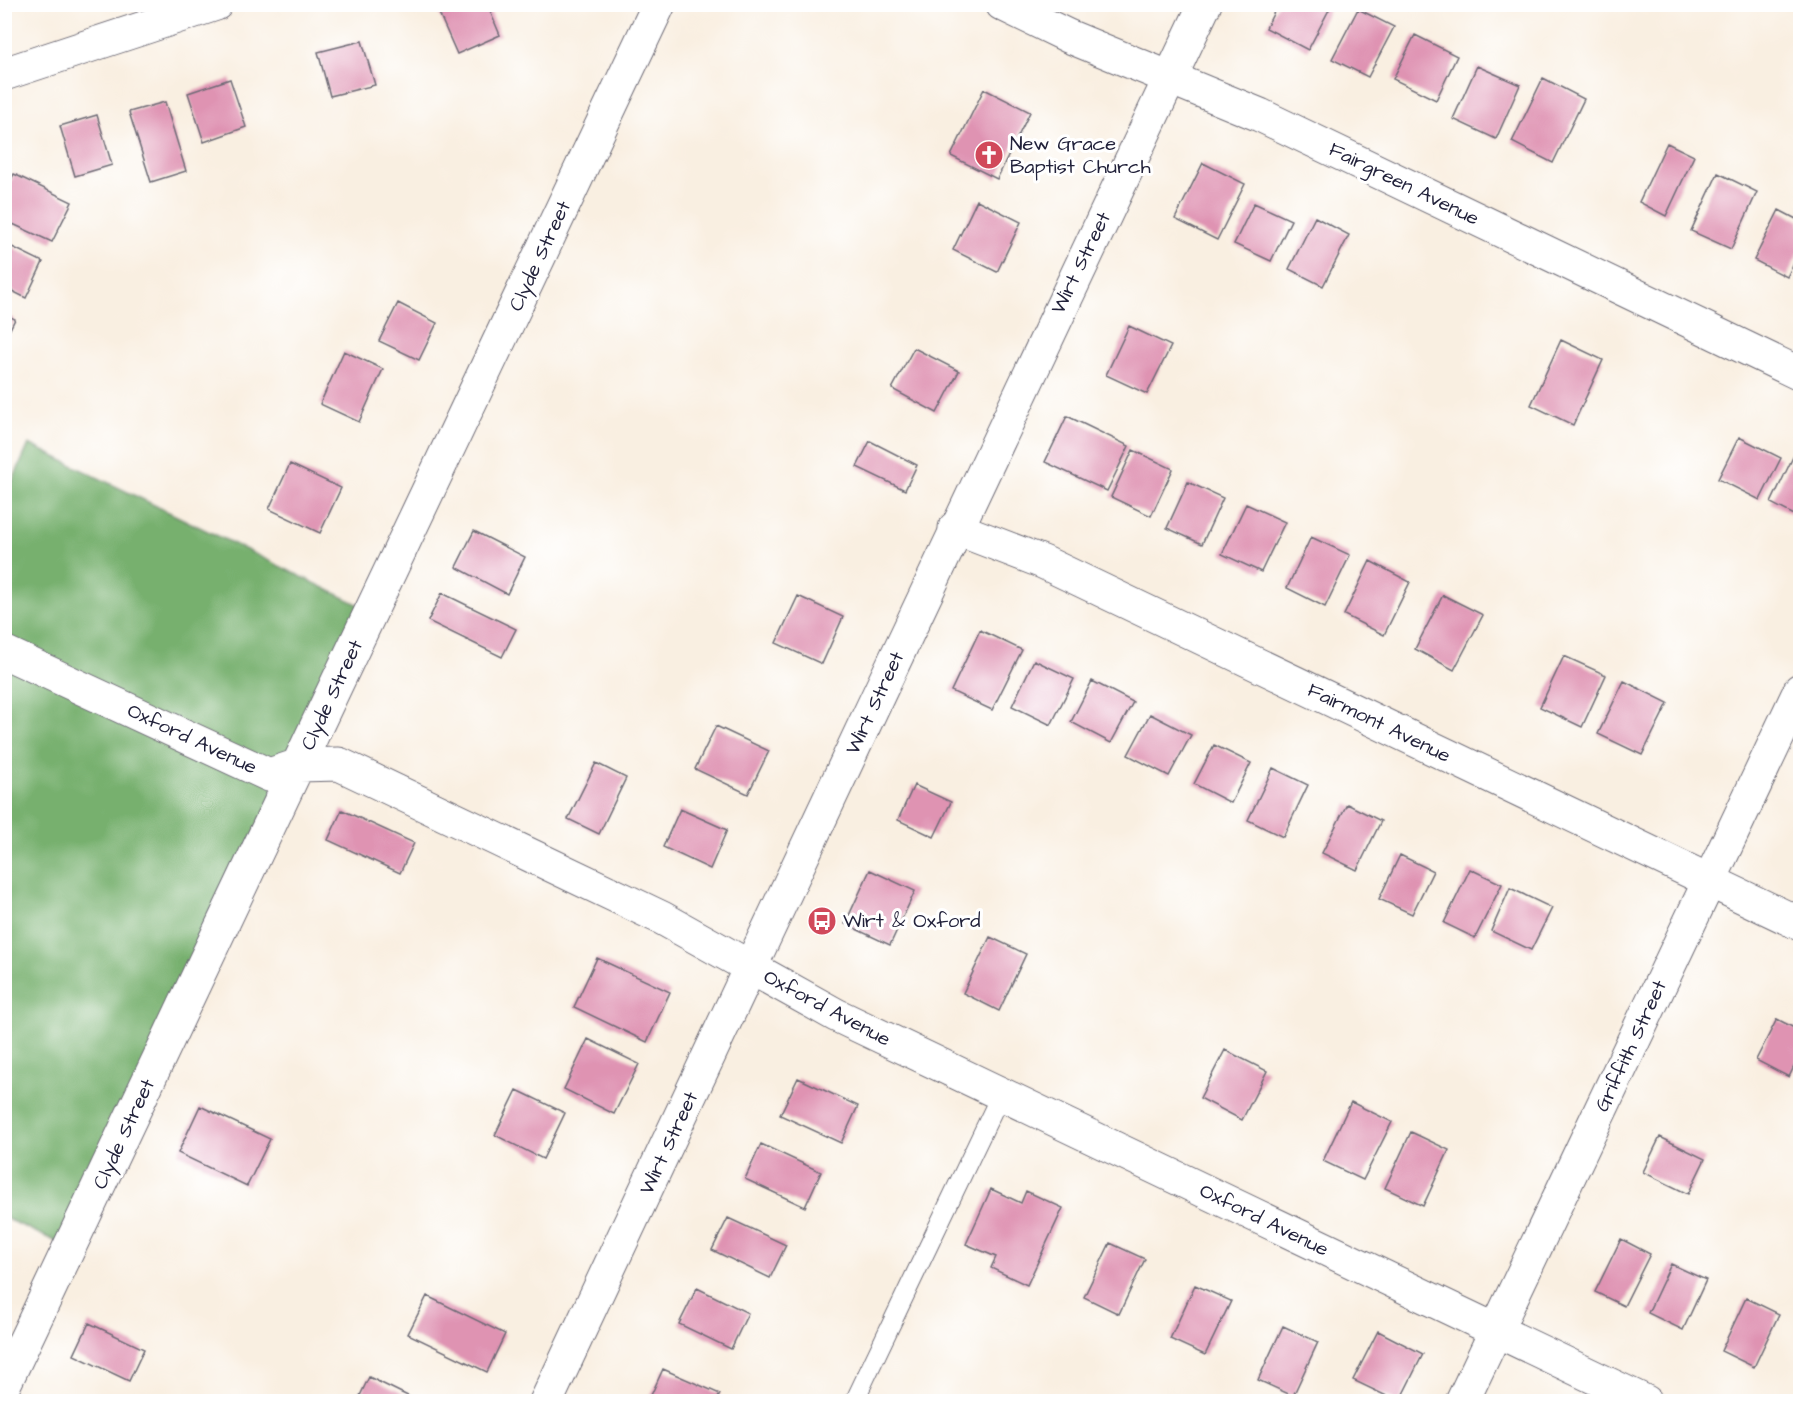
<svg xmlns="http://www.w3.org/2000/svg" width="1805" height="1406" font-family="'Architects Daughter',sans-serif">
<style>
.forest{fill:#77b06e;stroke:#4c6954;stroke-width:1.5}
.building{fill:#df93b2}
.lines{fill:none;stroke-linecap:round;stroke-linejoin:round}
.service-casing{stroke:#6d6a75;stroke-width:20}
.minor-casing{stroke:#6d6a75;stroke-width:35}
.secondary-casing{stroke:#6d6a75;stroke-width:35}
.service{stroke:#fff;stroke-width:18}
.minor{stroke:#fff;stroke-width:33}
.secondary{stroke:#fff;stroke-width:33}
.labels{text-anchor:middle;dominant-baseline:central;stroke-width:6;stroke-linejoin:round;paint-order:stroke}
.poi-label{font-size:20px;fill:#22223b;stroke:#fff;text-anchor:start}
.street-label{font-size:20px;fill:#22223b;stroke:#fff}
</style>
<rect width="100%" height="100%" fill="#fff"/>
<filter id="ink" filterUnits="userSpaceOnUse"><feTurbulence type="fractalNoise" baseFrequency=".0167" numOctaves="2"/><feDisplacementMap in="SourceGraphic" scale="12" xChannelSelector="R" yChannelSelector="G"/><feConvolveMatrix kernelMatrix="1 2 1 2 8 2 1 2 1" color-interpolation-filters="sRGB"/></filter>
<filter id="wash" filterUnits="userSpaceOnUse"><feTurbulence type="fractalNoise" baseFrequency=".008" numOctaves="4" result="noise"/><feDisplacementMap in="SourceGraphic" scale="24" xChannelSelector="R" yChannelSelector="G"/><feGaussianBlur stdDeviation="1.35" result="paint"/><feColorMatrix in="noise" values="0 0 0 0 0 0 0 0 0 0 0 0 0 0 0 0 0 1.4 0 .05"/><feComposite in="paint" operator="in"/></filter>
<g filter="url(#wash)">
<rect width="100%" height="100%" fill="#f9efe1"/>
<path class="forest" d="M29,444L372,611L70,1248L5,1218V498Z"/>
<g id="blocks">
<path class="building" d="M455,4H487L500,35L457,54L438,11Z
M1278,4H1332L1308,50L1266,28Z
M1358,9L1394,27L1368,77L1332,59Z
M1415,35L1457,56L1436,100L1393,79Z
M362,41L375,85L330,96L318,52Z
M1477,66L1520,85L1496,139L1453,119Z
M1543,78L1584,99L1553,163L1512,142Z
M230,79L246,127L204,142L188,93Z
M984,89L1030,112L997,179L951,156Z
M165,102L186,171L151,182L129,112Z
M97,115L112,165L75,176L60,126Z
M1667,143L1694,156L1666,216L1639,202Z
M1203,163L1245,184L1217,240L1175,219Z
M1718,173L1757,192L1731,249L1691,231Z
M14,174L72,202L52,242L4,220V193Z
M977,200L1021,222L997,272L953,250Z
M1254,203L1291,220L1271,261L1234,244Z
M1779,210L1800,221V250L1787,277L1754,260Z
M1315,217L1349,235L1323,286L1289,269Z
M4,243L43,262L26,298L4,287Z
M398,303L437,323L419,360L379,341Z
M4,314L15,319L4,341Z
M1129,326L1171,346L1147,394L1106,375Z
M1561,340L1603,360L1573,425L1531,405Z
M914,348L959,371L937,413L892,389Z
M344,351L383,369L359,422L320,404Z
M1067,416L1129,446L1107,491L1045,462Z
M1739,437L1781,458L1760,500L1718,479Z
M870,441L917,465L905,490L857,467Z
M1133,450L1173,469L1151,516L1111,497Z
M1794,455L1800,458V518L1771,503Z
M290,464L341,488L320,533L269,509Z
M1188,482L1223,498L1202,544L1167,528Z
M1246,504L1285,522L1261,572L1222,554Z
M474,531L525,557L507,594L456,567Z
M1311,537L1350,555L1325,607L1287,588Z
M1370,561L1410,582L1384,635L1344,615Z
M442,593L516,629L502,657L428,621Z
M1443,595L1483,615L1454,670L1415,649Z
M798,596L843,617L822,664L776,643Z
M980,630L1022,650L992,710L951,691Z
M1564,656L1606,675L1582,727L1540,707Z
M1034,660L1074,679L1051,725L1012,706Z
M1092,681L1133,702L1111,743L1071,722Z
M1624,681L1668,703L1642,755L1598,734Z
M1150,714L1191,735L1169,776L1128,755Z
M716,726L769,751L748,794L695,769Z
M1214,745L1251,763L1231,803L1194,784Z
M596,763L626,778L599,834L568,819Z
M1273,768L1308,785L1283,837L1248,820Z
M914,785L951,802L934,837L898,820Z
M1347,804L1381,821L1357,870L1322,853Z
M680,809L727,830L710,869L663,847Z
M342,810L414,843L400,873L328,840Z
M1400,855L1433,871L1412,914L1379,899Z
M1470,869L1502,884L1475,938L1444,923Z
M870,870L915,891L890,945L845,924Z
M1510,888L1552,908L1531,950L1491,931Z
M990,937L1026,954L999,1011L963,993Z
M597,958L670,992L647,1042L574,1007Z
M1777,1019L1800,1031V1054L1789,1077L1756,1060Z
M588,1039L639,1064L614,1114L564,1089Z
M1225,1050L1267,1071L1242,1120L1200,1098Z
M798,1078L858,1106L841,1143L780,1115Z
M517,1090L565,1113L543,1159L495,1135Z
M1351,1102L1392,1122L1363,1180L1323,1161Z
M200,1106L270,1139L247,1186L178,1153Z
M1411,1132L1449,1150L1423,1206L1385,1188Z
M1660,1137L1705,1159L1688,1194L1643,1172Z
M761,1144L821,1172L805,1207L745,1179Z
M991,1189L1021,1203L1026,1191L1063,1208L1027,1285L991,1268L996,1257L966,1244Z
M728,1218L786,1245L770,1278L712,1250Z
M1621,1239L1650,1254L1624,1306L1595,1292Z
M1110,1243L1145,1259L1119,1314L1084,1297Z
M1671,1264L1706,1280L1683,1330L1648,1313Z
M1195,1285L1231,1301L1205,1355L1170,1339Z
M697,1288L748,1313L731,1349L679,1324Z
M427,1296L505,1334L487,1372L408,1334Z
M1746,1298L1779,1314L1754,1367L1721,1351Z
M89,1323L144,1349L129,1381L74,1355Z
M1283,1326L1318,1342L1293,1396L1258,1380Z
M1378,1331L1423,1354L1399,1402L1353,1380Z
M663,1369L720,1394L716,1402H648Z
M369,1377L420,1402H357Z"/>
</g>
</g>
<g filter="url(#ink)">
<use href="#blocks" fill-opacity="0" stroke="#6d6a75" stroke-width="1.5"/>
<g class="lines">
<g class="service-casing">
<path id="service" d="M854,1402L1001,1094"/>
</g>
<g class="minor-casing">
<path id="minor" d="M1002,4L1068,36L1260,115L1800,374
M4,74L216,4
M955,528L1043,562L1800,924
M4,652L269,775L299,765L339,764L662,918L836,1015L1646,1402
M4,1385L659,4
M1462,1402L1800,690"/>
</g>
<g class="secondary-casing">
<path id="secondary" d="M546,1402C767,936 982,469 1205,4"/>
</g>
<use href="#service" class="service"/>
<use href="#minor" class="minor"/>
<use href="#secondary" class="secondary"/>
</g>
</g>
<defs>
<g id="church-disc" transform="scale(1.5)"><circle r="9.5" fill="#d1495b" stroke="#fff"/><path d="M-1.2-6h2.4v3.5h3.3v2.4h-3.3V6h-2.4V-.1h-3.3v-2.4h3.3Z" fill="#fff"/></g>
<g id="bus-disc" transform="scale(1.5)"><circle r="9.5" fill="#d1495b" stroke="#fff"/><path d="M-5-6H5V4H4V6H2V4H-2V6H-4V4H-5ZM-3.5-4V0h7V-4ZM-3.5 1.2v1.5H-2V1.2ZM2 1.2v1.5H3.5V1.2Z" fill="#fff"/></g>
</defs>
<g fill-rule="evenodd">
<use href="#church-disc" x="989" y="155"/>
<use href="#bus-disc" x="822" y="921"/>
</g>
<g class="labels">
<g class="poi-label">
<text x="1010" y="144">New Grace<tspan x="1010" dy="23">Baptist Church</tspan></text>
<text x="843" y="921">Wirt &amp; Oxford</text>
</g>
<g class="street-label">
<text transform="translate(1404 184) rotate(26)">Fairgreen Avenue</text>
<text transform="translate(540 256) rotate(-65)">Clyde Street</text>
<text transform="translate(1081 263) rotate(-64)">Wirt Street</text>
<text transform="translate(332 695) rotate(-65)">Clyde Street</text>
<text transform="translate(875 703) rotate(-65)">Wirt Street</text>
<text transform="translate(1379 723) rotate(26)">Fairmont Avenue</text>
<text transform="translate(192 739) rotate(25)">Oxford Avenue</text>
<text transform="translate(827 1008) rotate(28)">Oxford Avenue</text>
<text transform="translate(1631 1046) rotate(-65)">Griffith Street</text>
<text transform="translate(124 1134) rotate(-65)">Clyde Street</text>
<text transform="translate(669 1143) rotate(-65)">Wirt Street</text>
<text transform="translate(1264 1220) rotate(26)">Oxford Avenue</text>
</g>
</g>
<rect width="1805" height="1406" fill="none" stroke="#fff" stroke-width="24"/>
</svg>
